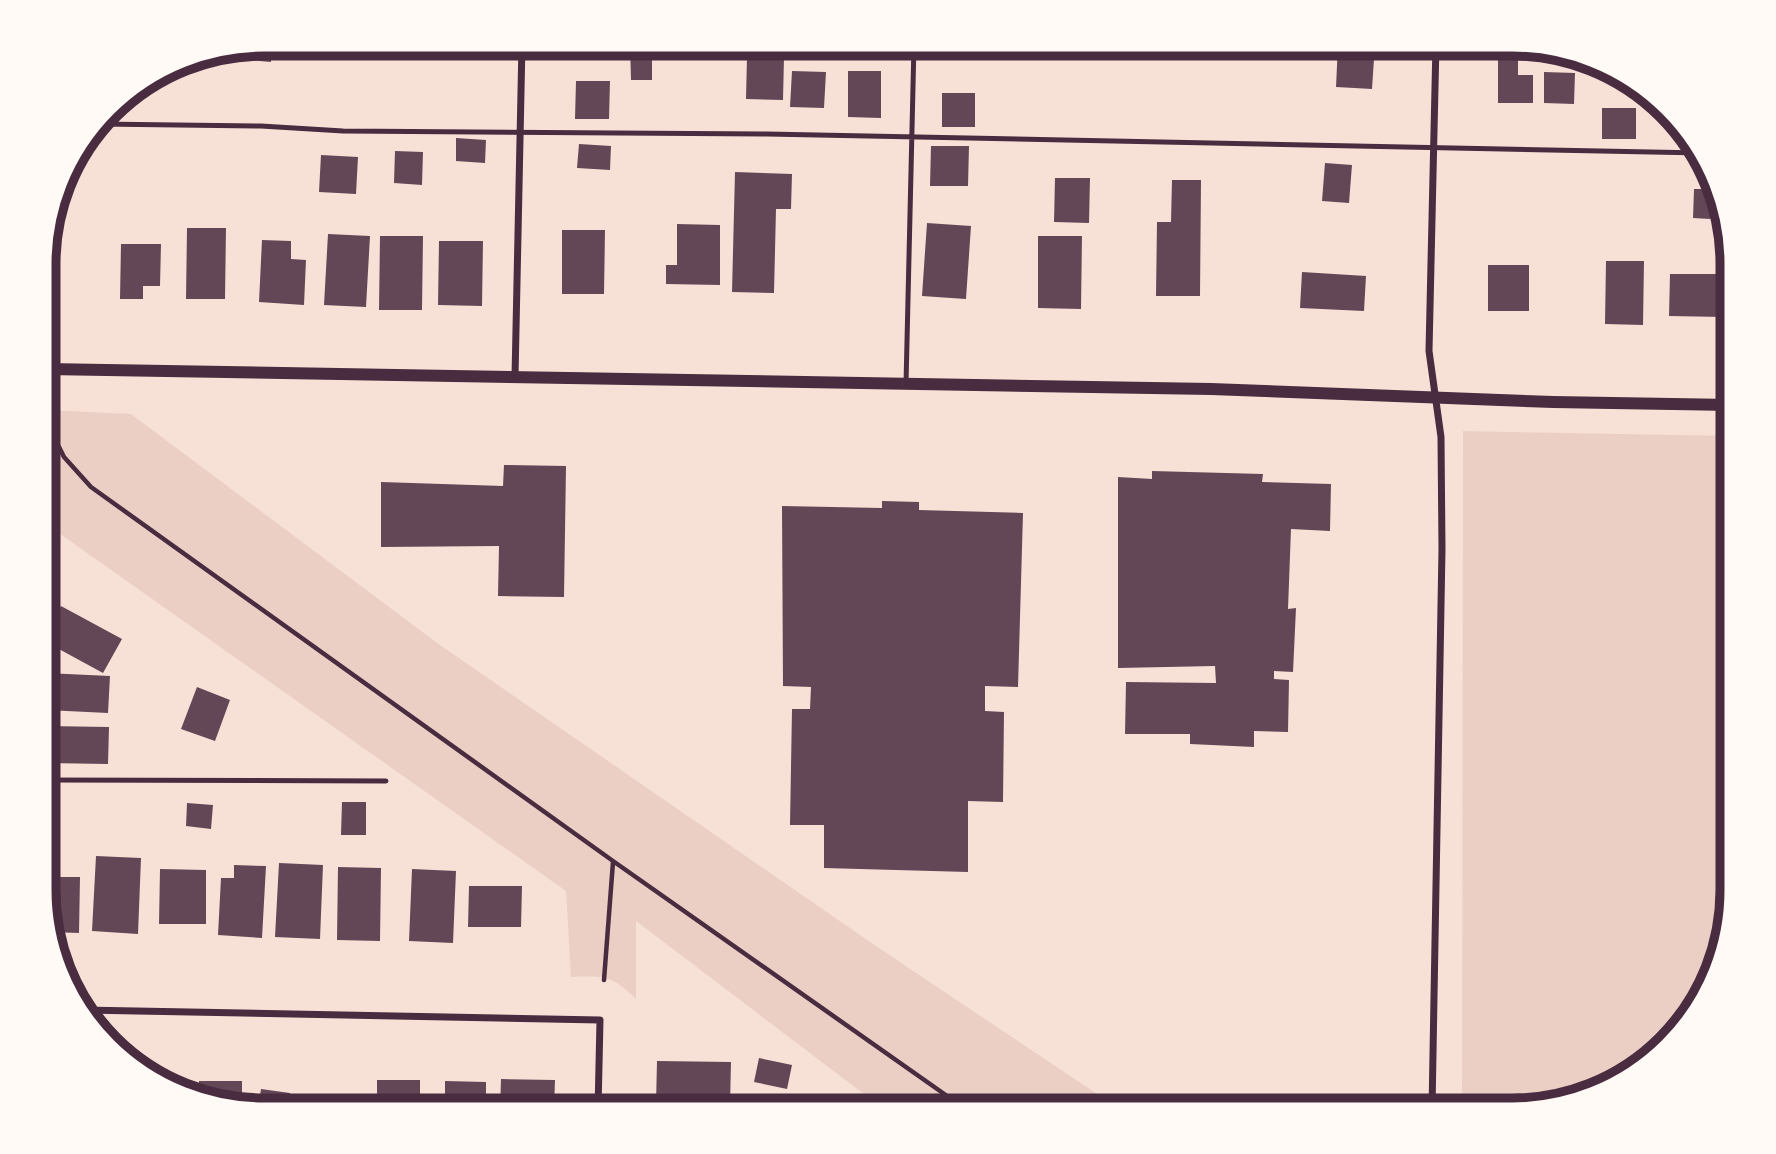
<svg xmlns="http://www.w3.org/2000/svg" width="1776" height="1154" font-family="'Asap Condensed',sans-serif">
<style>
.green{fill:#ebcfc5}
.building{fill:#644757}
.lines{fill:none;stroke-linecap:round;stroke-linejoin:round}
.path{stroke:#4a2c40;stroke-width:4.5}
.service{stroke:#4a2c40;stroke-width:5}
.minor{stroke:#4a2c40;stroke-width:7}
.tertiary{stroke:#4a2c40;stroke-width:12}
.rim{fill:none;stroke:#4a2c40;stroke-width:9}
</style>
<rect width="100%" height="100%" fill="#f7e1d7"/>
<path class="green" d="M46,410L131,414L440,645L876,946L1121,1110H885L636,921V999C611,975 605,976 571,977L566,891L46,524Z
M1463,431L1732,436V904L1695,1013L1622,1081L1526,1110H1462Z"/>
<path class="building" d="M264,44H272L271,62L247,60L248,47Z
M1338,44H1375L1372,89L1336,87Z
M1488,44H1512L1535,48V52H1518V75H1533V103H1498V51L1488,50Z
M630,45H652V80H631Z
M747,56L784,57L783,100L746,99Z
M792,71L826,72L824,108L790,107Z
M848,71H881V118L848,117Z
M1544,72L1575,73L1574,104L1544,103Z
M576,81H610L609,119H575Z
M942,93H975V127H942Z
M1602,108H1636V139H1602Z
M456,138L486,140L485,163L456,161Z
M579,144L611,146L610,170L577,168Z
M931,146H969L968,186H930Z
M395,151L423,152L422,185L394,183Z
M321,155L358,157L356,194L319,192Z
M1325,163L1352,165L1349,203L1322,201Z
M735,172L792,174L791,209H776L774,293L732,292Z
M1055,178H1090L1089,223L1054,222Z
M1172,180H1201L1200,296H1156L1157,222H1171Z
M1694,189H1711L1710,219L1693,218Z
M927,223L971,226L966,299L922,296Z
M677,224L720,225V285L666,284V265H677Z
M187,228H226L225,299H186Z
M562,230H605L604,294H562Z
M328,234L370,236L366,307L324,305Z
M380,236H423L422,310H379Z
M1038,236H1082L1081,309L1038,308Z
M262,240L291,241V259L306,260L304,305L259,302Z
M439,241H483L482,306L438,305Z
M121,244H161L160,286H143V299H120Z
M46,250H51V300H46Z
M1606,261H1644L1643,325L1605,324Z
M1488,265H1529V311H1488Z
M1302,272L1366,276L1364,311L1300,308Z
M1670,274H1725L1724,317L1669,316Z
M504,465L566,466L564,597L498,596L499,546L381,547V482L503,486Z
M1152,471L1263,474L1262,482L1331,484L1330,531L1291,529L1288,609L1296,608L1293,672L1274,671V679L1289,680L1288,732L1254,731V747L1190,744V734H1125L1126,682L1216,683L1215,666L1118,668V477L1152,479Z
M882,501L919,502V510L1023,513L1018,687L985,686V711L1004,712L1003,802L968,801V872L824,868V825H790L792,709H810L811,687L783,686L782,506L882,508Z
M61,606L122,639L103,673L46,642V634Z
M46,673L110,676L108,713L46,710Z
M197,687L230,700L215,741L181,729Z
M46,726L109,727L108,764L46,763Z
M342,802H366V835H341Z
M187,803L213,805L211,829L186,826Z
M96,856L141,858L138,934L92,931Z
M279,863L323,865L320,939L275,937Z
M234,865L266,866L262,938L218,935L221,878H234Z
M338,867L381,868L380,941L337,940Z
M160,869L206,870V924H159Z
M412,869L456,871L453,943L409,941Z
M46,877H80L79,933L50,932L46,918Z
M469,886H522L521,927H468Z
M759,1058L792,1065L787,1089L754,1082Z
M657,1061L731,1062L730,1105L656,1104Z
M501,1079L555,1080L554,1110H500Z
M377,1080H420V1110H377Z
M199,1081H242V1107L199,1099Z
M445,1081L486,1082V1110H445Z
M261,1089L290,1093L288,1110L258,1109Z"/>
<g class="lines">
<path class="path" d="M46,421L64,457L91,487L613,861L967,1110
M604,980L613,862"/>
<path class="service" d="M99,124L261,126L343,131L767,134L1702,153
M906,384L914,44
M46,780L386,781"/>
<path class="minor" d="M515,377L522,44
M83,1010L600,1020L598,1110
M1432,1110L1442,549L1441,437L1429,351L1436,44"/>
<path class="tertiary" d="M46,369L1211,389L1553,402L1732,405"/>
</g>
<path d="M0 0H1776V1154H0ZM264 56H1512A208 208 0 0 1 1720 264V890A208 208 0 0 1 1512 1098H264A208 208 0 0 1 56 890V264A208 208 0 0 1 264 56Z" fill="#fffaf5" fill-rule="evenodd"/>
<path class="rim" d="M264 56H1512A208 208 0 0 1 1720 264V890A208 208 0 0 1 1512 1098H264A208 208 0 0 1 56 890V264A208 208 0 0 1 264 56Z"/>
</svg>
